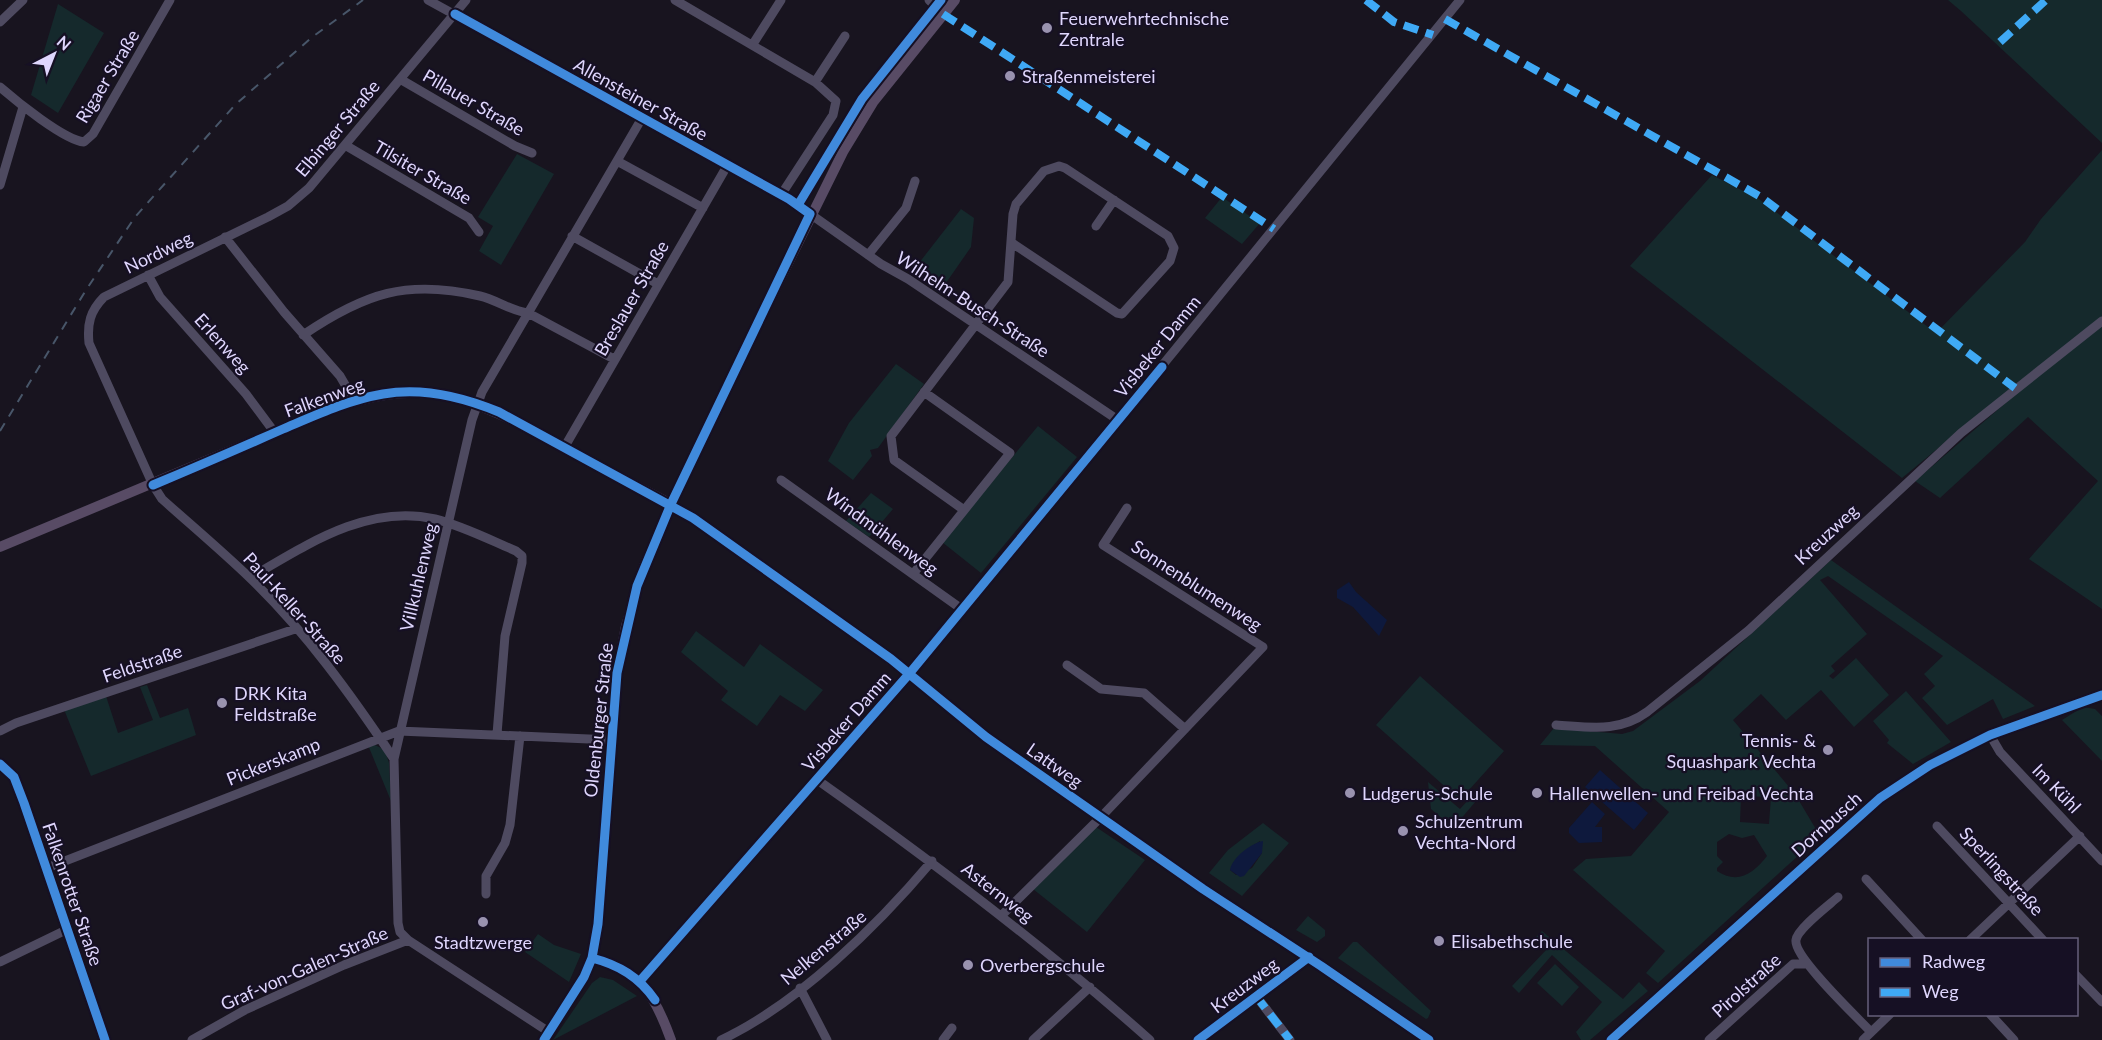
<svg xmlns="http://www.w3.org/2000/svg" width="2102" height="1040" font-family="Lato,sans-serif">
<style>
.green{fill:#15292c;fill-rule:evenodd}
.water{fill:#0e193d}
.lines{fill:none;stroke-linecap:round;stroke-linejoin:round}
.minor{stroke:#4e4a60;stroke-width:9}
.major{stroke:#584b65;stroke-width:10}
.rail{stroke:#485669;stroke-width:2;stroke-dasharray:9 8;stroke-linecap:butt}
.quiet{stroke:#3fa9f5;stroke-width:8;stroke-dasharray:15 8;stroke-linecap:butt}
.cycleway-casing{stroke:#161024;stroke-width:13}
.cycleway{stroke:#408adc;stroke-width:9}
.poi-dot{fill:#9992af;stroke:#161024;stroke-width:2}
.labels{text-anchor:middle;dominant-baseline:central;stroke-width:4.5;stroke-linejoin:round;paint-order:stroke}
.poi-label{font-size:18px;fill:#dfd6fd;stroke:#161024;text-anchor:start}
.street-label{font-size:18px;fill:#dfd6fd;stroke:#161024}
</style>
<rect width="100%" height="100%" fill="#18141f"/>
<path class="green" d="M1948,0H2102V143L1961,11Z
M58,4L104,33L58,113L31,95Z
M2102,150V609L2029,559L2098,481L2028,417L1940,498L1915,481L2016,394L2010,389L1902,478L1630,266L1712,175L1759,199L1936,333L2025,242L2041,219Z
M517,154L554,174L501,265L479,251L493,226L478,217Z
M1222,197L1260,223L1242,244L1205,218Z
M961,209L974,218L971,247L939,293L912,272Z
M896,364L924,384L878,448L870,450L872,456L853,480L828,461L849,423Z
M1038,426L1077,457L981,573L942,542Z
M871,493L893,509L869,537L846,521Z
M1831,560L2035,706L2003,719L1993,699L1947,725L1922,698L1935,686L1924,674L1943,656L1828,576L1820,580L1867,634L1831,666L1835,671L1829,676L1833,679L1856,658L1889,695L1854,727L1821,690L1786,720L1761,694L1733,720L1795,794L1820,836L1658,983L1646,973L1665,951L1573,870L1586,859L1631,856L1669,812L1595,746L1540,745L1554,728L1622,734L1633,731L1700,681ZM1741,796L1771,797L1769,824L1740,822ZM1729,834L1742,838L1754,835L1767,856C1754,873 1738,885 1717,871V868L1723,862L1717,856V842Z
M696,631L744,667L760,644L823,690L805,711L780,695L757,726L721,700L728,691L681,652Z
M1420,676L1504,751L1460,800L1376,725Z
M147,685L160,718L188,708L196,735L91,776L63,707L105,693L118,733L153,720L140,687Z
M1906,691L1951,742L1913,764L1887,743L1889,740L1873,721Z
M2083,707L2095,709L2102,716V761L2062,720Z
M373,744L385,750L389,763L391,801L368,745Z
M1428,782L1460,809L1478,789L1482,794L1453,828L1431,809Z
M1263,823L1289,843L1242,896L1209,873L1228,850ZM1260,841L1262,853L1252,868L1236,875L1230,870L1245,851Z
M1096,827L1145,860L1087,932L1033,889Z
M1308,916L1325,930V936L1317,942L1296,930Z
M1542,931L1623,999L1639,982L1648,991L1590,1040H1581L1576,1032L1602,1002L1552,955L1519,993L1512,986L1548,948L1536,937Z
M538,934L554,945L581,954L569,982L525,952Z
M1353,942H1357L1431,1011L1428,1018L1426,1019L1338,958Z
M1555,964L1579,987L1562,1006L1537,983Z
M600,977L613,980L637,996L553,1040L592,983Z"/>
<path class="water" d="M1349,582L1356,592L1387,620L1379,636L1353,607L1337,598V590Z
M1600,770L1648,813L1634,830L1585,787Z
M1592,802L1605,814L1595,827H1602V842L1579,843L1569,833V828Z
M1263,841L1262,853L1244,876L1240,877L1230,870C1232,858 1251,843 1263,841Z"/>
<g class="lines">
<path class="minor" d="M428,0L789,199L881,264L908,279L1118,420
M675,0L815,82L836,101L833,115L781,195
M929,0L943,14
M0,22L23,0
M753,44L781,0
M400,79L515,146L532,153
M815,82L845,36
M0,87C16,101 64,140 84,142L93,134L170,0
M345,145L469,218L479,232
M617,161L703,208
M0,185L23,107
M1096,226L1114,200
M572,236L658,284
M225,237L284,312L340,376L354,400
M868,255L906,208L915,181
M148,275L160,297L246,394L275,433
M303,335C365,293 407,279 480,296C497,300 511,311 528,313L614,359
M564,448L727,166
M781,480L963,610
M671,504L861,637L986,737L1203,889L1321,966L1429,1040
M964,510L894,460L891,436L1008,282L1013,214L1016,204L1044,171L1059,166L1065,168L1168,236L1174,248L1170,261L1122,314L1117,313L1012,243
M913,574L1010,453L924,392
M252,580L258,573C311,542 370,504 435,519C463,526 490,540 516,551L522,556V563L505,636L497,734
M1067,665L1101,689L1144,693L1185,729
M1556,725C1590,727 1618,733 1647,712L1749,630L1961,433L2102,321
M0,731L16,723L295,629
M1990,735L2000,752L2102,861
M394,759C352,696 305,631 251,579C222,551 191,525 162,499L153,485L89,343C87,324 90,311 104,297L268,217L288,206L309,188L466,0
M0,764L14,777L24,803L105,1040
M816,779C932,861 1044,946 1150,1040
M1937,826L2043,940
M47,868L399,731L612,740
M1866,879L1922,940
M486,894V876L505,843L510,825L520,736
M1838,897C1829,905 1797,929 1796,940C1793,957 1858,1018 1871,1032
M1002,915L1101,817L1263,647L1103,545L1127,508
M1970,940L2080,836
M0,962L68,929
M2076,975L2102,1002
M640,981L963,610L1460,0
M800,988L827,1040
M1256,996L1290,1040
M1990,1014L2014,1040
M549,1032L408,940L400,932L398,923L394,759L472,420L482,392L642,118
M192,1040L245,1010L344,965L408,940
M544,1040L577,990L592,958
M721,1040C798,1004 877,926 932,861
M943,1040L952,1028
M1033,1040L1090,987
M1198,1040L1309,957
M1611,1040L1880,798L1930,765L1990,735L2102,695
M1709,1040L1793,964H1808
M1863,1040L1890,1014"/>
<path class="major" d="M0,547L318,414C425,373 467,395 561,446C598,466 635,485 671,504
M671,1040C655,995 641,971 592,958L598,924L617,673L626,626L644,566L708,425L843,152L874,101L955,0"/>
<path class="rail" d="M0,431L86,290L135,217L235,105L311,38L363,0"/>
<path class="quiet" d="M1366,0L1394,22L1433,35
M943,14L1274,229
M1445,19L1761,197L2015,388
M2000,42L2046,0
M1256,996L1290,1040"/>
<g class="cycleway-casing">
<path id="cycleway" d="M455,14L789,199L810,214L671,504L637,586L617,673L598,924L592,958L584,977L544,1040
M798,205L862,99L941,0
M153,485C196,467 240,448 283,429C316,415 348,400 383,394C422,387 463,397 499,412L693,518L891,659L986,737L1203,889L1321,966L1429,1040
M0,764L14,777L24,803L105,1040
M592,958C619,965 639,977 655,1000
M640,981L909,674L1162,367
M1198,1040L1309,957
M1611,1040L1880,798L1930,765L1990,735L2102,695"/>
</g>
<use href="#cycleway" class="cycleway"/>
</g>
<g class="poi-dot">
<circle cx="1047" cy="28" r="6"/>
<circle cx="1010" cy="76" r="6"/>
<circle cx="222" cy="703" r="6"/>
<circle cx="1828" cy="750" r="6"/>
<circle cx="1350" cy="793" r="6"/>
<circle cx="1537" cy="793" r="6"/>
<circle cx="1403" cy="831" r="6"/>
<circle cx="483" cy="922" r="6"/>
<circle cx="1439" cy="941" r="6"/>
<circle cx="968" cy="965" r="6"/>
</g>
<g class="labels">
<g class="poi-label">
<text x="1059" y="18">Feuerwehrtechnische<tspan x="1059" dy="21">Zentrale</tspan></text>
<text x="1022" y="76">Straßenmeisterei</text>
<text x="234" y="693">DRK Kita<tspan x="234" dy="21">Feldstraße</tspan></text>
<text x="1816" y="740" text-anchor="end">Tennis- &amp;<tspan x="1816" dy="21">Squashpark Vechta</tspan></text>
<text x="1362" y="793">Ludgerus-Schule</text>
<text x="1549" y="793">Hallenwellen- und Freibad Vechta</text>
<text x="1415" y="821">Schulzentrum<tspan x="1415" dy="21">Vechta-Nord</tspan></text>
<text x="1451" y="941">Elisabethschule</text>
<text x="483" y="942" text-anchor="middle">Stadtzwerge</text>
<text x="980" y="965">Overbergschule</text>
</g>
<g class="street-label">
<text transform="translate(107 76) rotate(-59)">Rigaer Straße</text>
<text transform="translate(641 99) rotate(29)">Allensteiner Straße</text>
<text transform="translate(474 102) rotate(30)">Pillauer Straße</text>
<text transform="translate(337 128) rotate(-50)">Elbinger Straße</text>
<text transform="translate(423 172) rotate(30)">Tilsiter Straße</text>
<text transform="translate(158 252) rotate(-26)">Nordweg</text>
<text transform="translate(631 298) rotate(-60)">Breslauer Straße</text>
<text transform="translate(973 304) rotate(33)">Wilhelm-Busch-Straße</text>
<text transform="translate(223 343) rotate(48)">Erlenweg</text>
<text transform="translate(1157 346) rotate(-51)">Visbeker Damm</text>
<text transform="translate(324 397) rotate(-20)">Falkenweg</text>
<text transform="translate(882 531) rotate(36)">Windmühlenweg</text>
<text transform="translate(1826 534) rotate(-43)">Kreuzweg</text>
<text transform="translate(418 577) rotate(-77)">Villkuhlenweg</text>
<text transform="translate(1197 585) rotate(33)">Sonnenblumenweg</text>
<text transform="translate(295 608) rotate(48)">Paul-Keller-Straße</text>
<text transform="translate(142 663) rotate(-19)">Feldstraße</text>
<text transform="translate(598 720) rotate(-84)">Oldenburger Straße</text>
<text transform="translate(846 721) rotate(-49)">Visbeker Damm</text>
<text transform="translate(273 761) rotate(-22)">Pickerskamp</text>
<text transform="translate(1055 765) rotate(35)">Lattweg</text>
<text transform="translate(2057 788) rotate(46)">Im Kühl</text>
<text transform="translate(1826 824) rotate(-42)">Dornbusch</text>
<text transform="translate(2002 871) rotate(47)">Sperlingstraße</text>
<text transform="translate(998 892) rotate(38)">Asternweg</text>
<text transform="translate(73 894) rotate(71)">Falkenrotter Straße</text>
<text transform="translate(823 947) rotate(-40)">Nelkenstraße</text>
<text transform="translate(304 968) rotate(-24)">Graf-von-Galen-Straße</text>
<text transform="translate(1244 985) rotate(-37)">Kreuzweg</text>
<text transform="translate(1746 985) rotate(-42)">Pirolstraße</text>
</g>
</g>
<rect x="1868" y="938" width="210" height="78" fill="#161024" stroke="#665f7b" stroke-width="1.5"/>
<rect x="1880" y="958" width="30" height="9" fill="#408adc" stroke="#665f7b" stroke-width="1.5"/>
<text x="1922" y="968" font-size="18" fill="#dfd6fd">Radweg</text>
<rect x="1880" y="988" width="30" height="9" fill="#3fa9f5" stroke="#665f7b" stroke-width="1.5"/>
<text x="1922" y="998" font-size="18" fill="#dfd6fd">Weg</text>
<g transform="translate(54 54) rotate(42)" stroke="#161024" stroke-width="4.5" paint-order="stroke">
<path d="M0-4.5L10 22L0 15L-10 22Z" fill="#dfd6fd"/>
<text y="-9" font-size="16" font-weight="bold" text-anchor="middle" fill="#dfd6fd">N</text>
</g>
</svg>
